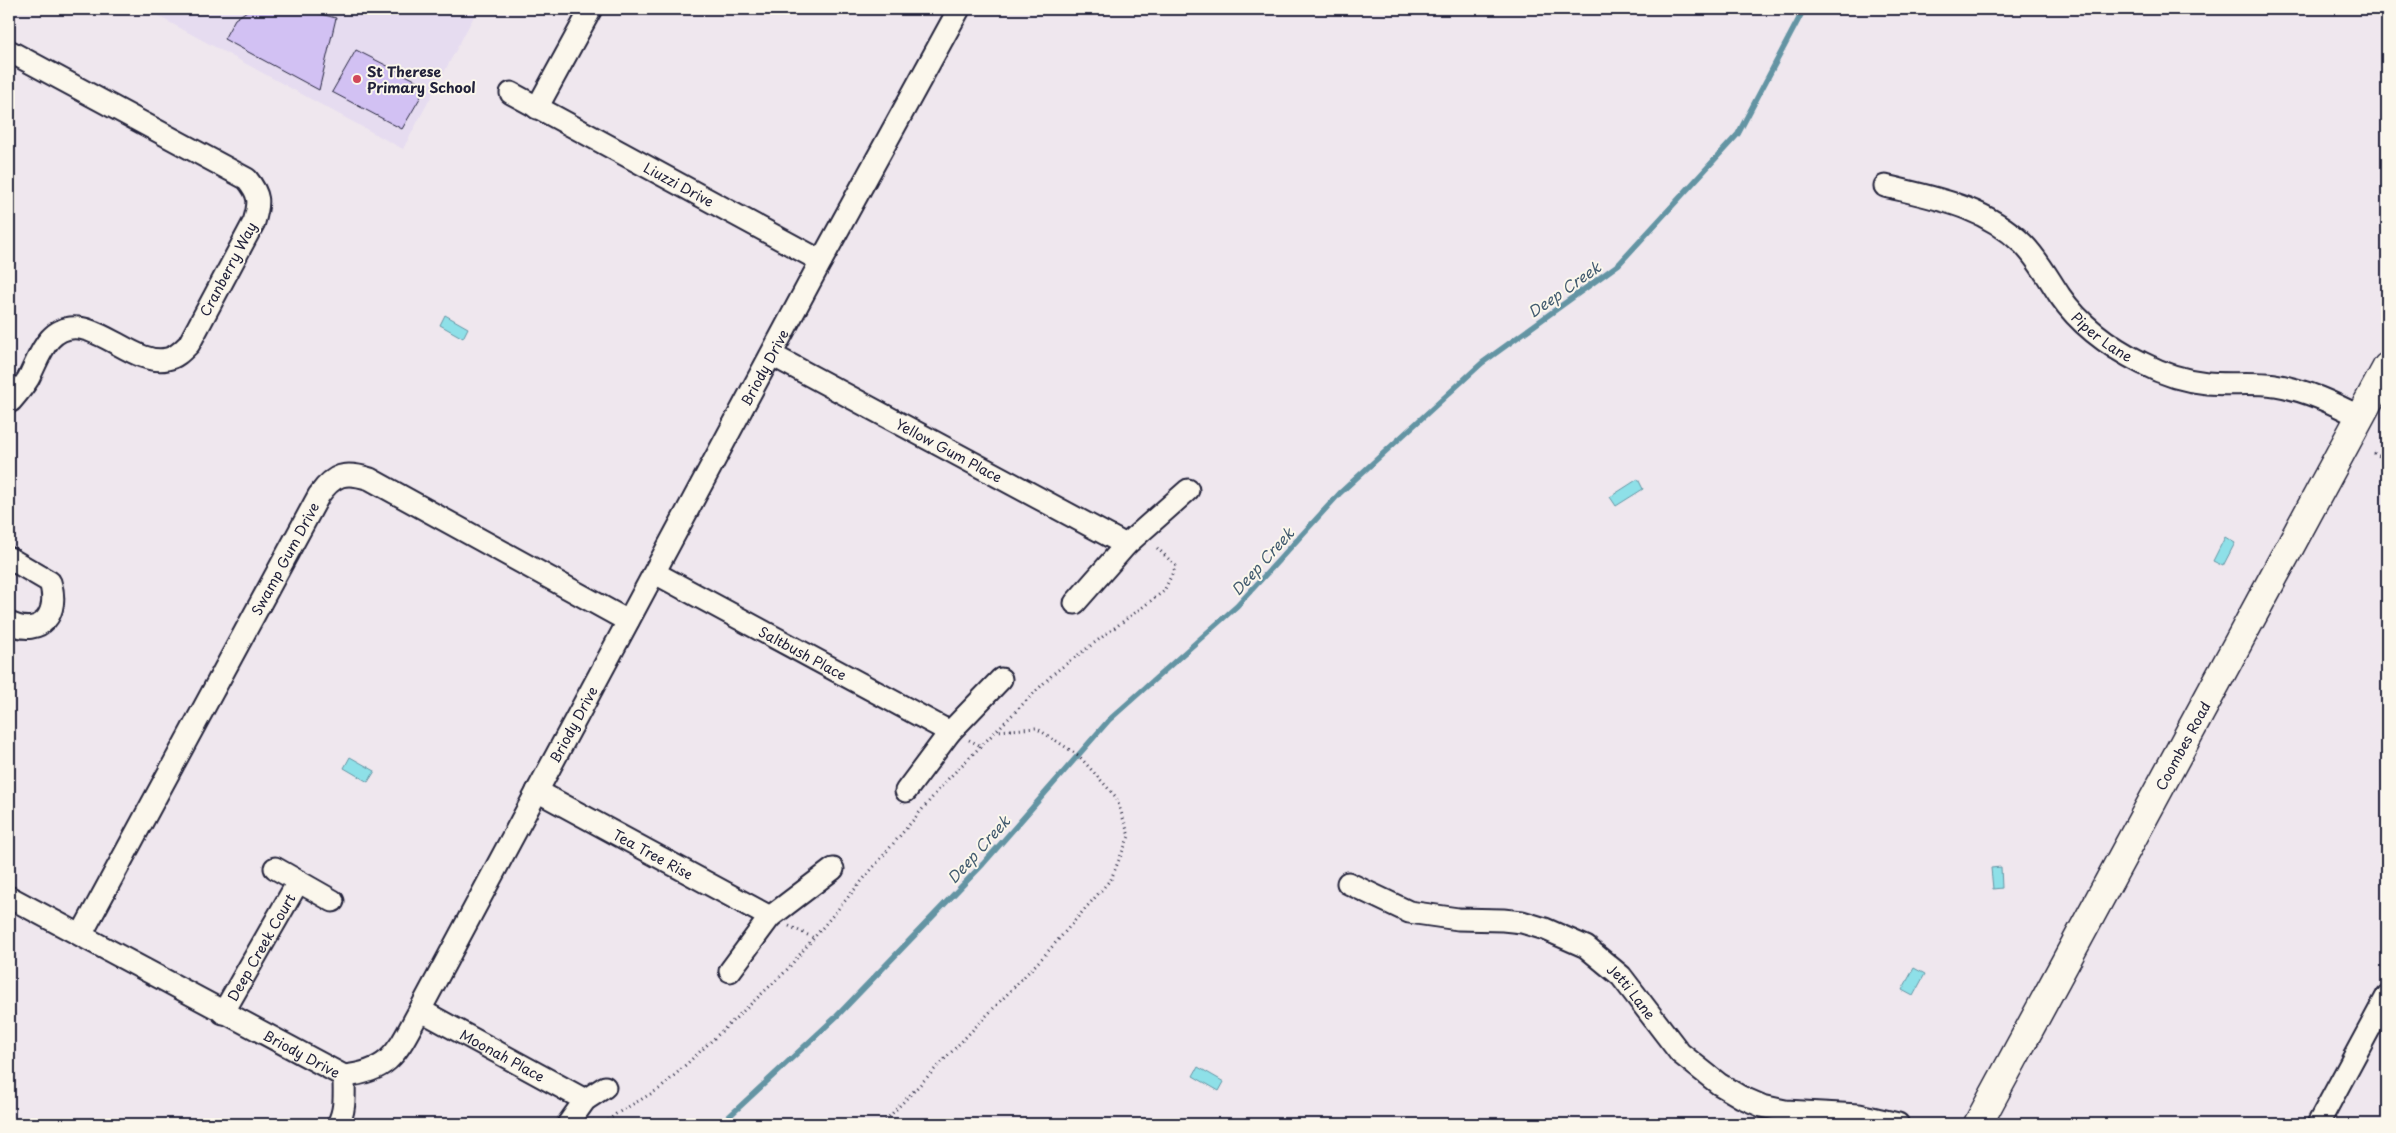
<svg xmlns="http://www.w3.org/2000/svg" width="2396" height="1133" font-family="'Playpen Sans',sans-serif">
<style>
.built{fill:#e6dcf0}
.water{fill:#8ee0e8;stroke:#6394a3}
.lines{fill:none;stroke-linecap:round;stroke-linejoin:round}
.stream{stroke:#6394a3;stroke-width:5.5}
.building{fill:#d2c1f3;stroke:#22223b}
.minor-casing{stroke:#22223b;stroke-width:25}
.tertiary-casing{stroke:#22223b;stroke-width:31}
.path{stroke:#22223b;stroke-width:3;stroke-dasharray:1 4;stroke-linecap:butt}
.minor{stroke:#fbf7ec;stroke-width:21}
.tertiary{stroke:#fbf7ec;stroke-width:28}
.poi-dot{fill:#d1495b;stroke:#fbf7ec;stroke-width:2}
.labels{text-anchor:middle;dominant-baseline:central;stroke-width:4;stroke-linejoin:round;paint-order:stroke}
.poi-label{font-size:14px;font-weight:bold;fill:#22223b;stroke:#fbf7ec;text-anchor:start}
.street-label{font-size:14px;fill:#22223b;stroke:#fbf7ec}
.water-label{font-size:15px;font-style:italic;fill:#425b6f;stroke:#fbf7ec}
</style>
<rect width="100%" height="100%" fill="#efe7ee"/>
<filter id="ink" filterUnits="userSpaceOnUse"><feTurbulence type="fractalNoise" baseFrequency=".02" numOctaves="2"/><feDisplacementMap in="SourceGraphic" scale="10" xChannelSelector="R" yChannelSelector="G"/><feConvolveMatrix kernelMatrix="1 2 1 2 8 2 1 2 1" color-interpolation-filters="sRGB"/></filter>
<g filter="url(#ink)">
<path class="built" d="M145,9H478L403,149Z"/>
<path class="water" d="M445,315L468,328L463,338L440,325Z
M1638,479L1643,489L1616,506L1610,497Z
M2225,537L2235,543L2223,566L2213,561Z
M350,757L375,771L368,782L344,768Z
M2001,867L2002,888L1993,889L1991,868Z
M1914,968L1925,974L1913,996L1902,990Z
M1198,1067L1224,1082L1219,1091L1193,1076Z"/>
<g class="lines">
<path class="stream" d="M721,1124L836,1017L983,864L1109,720L1237,606L1340,493L1482,363L1619,264L1738,134L1804,9"/>
</g>
<path class="building" d="M250,9H301L336,18L319,90L224,39L235,19Z
M356,50L427,86L402,129L332,92Z"/>
<g class="lines">
<g class="minor-casing">
<g id="minor">
<path d="M9,51L247,179C260,195 260,202 254,222L189,344C183,350 177,357 167,359C130,368 84,302 50,339C40,350 35,366 28,379C23,387 17,394 11,401"/>
<path id="s1" d="M511,93L821,261"/>
<path d="M537,108L591,9"/>
<path id="s2" d="M1885,186C1935,198 1984,206 2023,244C2038,259 2048,278 2060,296C2080,325 2110,347 2142,363C2161,373 2185,381 2207,383C2230,385 2253,382 2275,385C2306,390 2333,403 2360,417"/>
<path id="s3" d="M772,355L1126,545"/>
<path d="M9,558L50,582C60,613 42,638 9,623"/>
<path id="s4" d="M655,573L950,732"/>
<path d="M1075,603L1126,545L1188,490"/>
<path id="s5" d="M537,791L770,917"/>
<path d="M906,791L950,732L1001,679"/>
<path d="M275,868L333,901"/>
<path id="s6" d="M1348,883L1409,912L1458,919L1503,920L1522,922L1545,929L1586,947L1621,976L1680,1053L1719,1084L1741,1097L1762,1106L1785,1111L1859,1115L1898,1124"/>
<path id="s7" d="M9,897L344,1076C393,1071 398,1049 420,1010L821,261L959,9"/>
<path id="s8" d="M81,935L319,495C334,474 345,471 370,479L628,621"/>
<path d="M730,971L770,917L833,869"/>
<path id="s9" d="M420,1010L585,1100"/>
<path id="s10" d="M223,1013L298,882"/>
<path d="M338,1124C346,1110 344,1093 344,1076"/>
<path d="M568,1124L585,1100L605,1087"/>
<path d="M2318,1124L2387,996"/>
</g>
</g>
<g class="tertiary-casing">
<g id="tertiary">
<path id="s11" d="M1978,1124L2387,367"/>
</g>
</g>
<path class="path" d="M2374,453L2387,460
M969,740L981,746
M789,926L814,938
M604,1124L616,1114L661,1088L785,972L947,780L1054,673L1164,591L1176,566L1155,546
M882,1124L1044,956L1111,879L1129,836L1116,797L1078,755L1036,728L997,731"/>
<use href="#minor" class="minor"/>
<use href="#tertiary" class="tertiary"/>
</g>
</g>
<circle class="poi-dot" cx="357" cy="79" r="5"/>
<g class="labels">
<g class="poi-label">
<text x="367" y="71">St Therese<tspan x="367" dy="16">Primary School</tspan></text>
</g>
<g class="street-label">
<text stroke="none"><textPath href="#s1" startOffset="191">Liuzzi Drive</textPath></text>
<text transform="translate(228 269) rotate(-62)">Cranberry Way</text>
<text stroke="none"><textPath href="#s2" startOffset="275">Piper Lane</textPath></text>
<text stroke="none"><textPath href="#s7" startOffset="1216">Briody Drive</textPath></text>
<text stroke="none"><textPath href="#s3" startOffset="201">Yellow Gum Place</textPath></text>
<text stroke="none"><textPath href="#s8" startOffset="428">Swamp Gum Drive</textPath></text>
<text stroke="none"><textPath href="#s4" startOffset="168">Saltbush Place</textPath></text>
<text stroke="none"><textPath href="#s7" startOffset="811">Briody Drive</textPath></text>
<text stroke="none"><textPath href="#s11" startOffset="430">Coombes Road</textPath></text>
<text stroke="none"><textPath href="#s5" startOffset="132">Tea Tree Rise</textPath></text>
<text stroke="none"><textPath href="#s10" startOffset="76">Deep Creek Court</textPath></text>
<text stroke="none"><textPath href="#s6" startOffset="314">Jetti Lane</textPath></text>
<text stroke="none"><textPath href="#s7" startOffset="332">Briody Drive</textPath></text>
<text stroke="none"><textPath href="#s9" startOffset="94">Moonah Place</textPath></text>
</g>
<g class="water-label">
<text transform="translate(1564 289) rotate(-35)">Deep Creek</text>
<text transform="translate(1262 561) rotate(-48)">Deep Creek</text>
<text transform="translate(978 849) rotate(-48)">Deep Creek</text>
</g>
</g>
<rect width="2396" height="1133" fill="none" stroke="#fbf7ec" stroke-width="30"/>
<rect x="15" y="15" width="2366" height="1103" fill="none" stroke="#22223b" stroke-width="2" filter="url(#ink)"/>
</svg>
